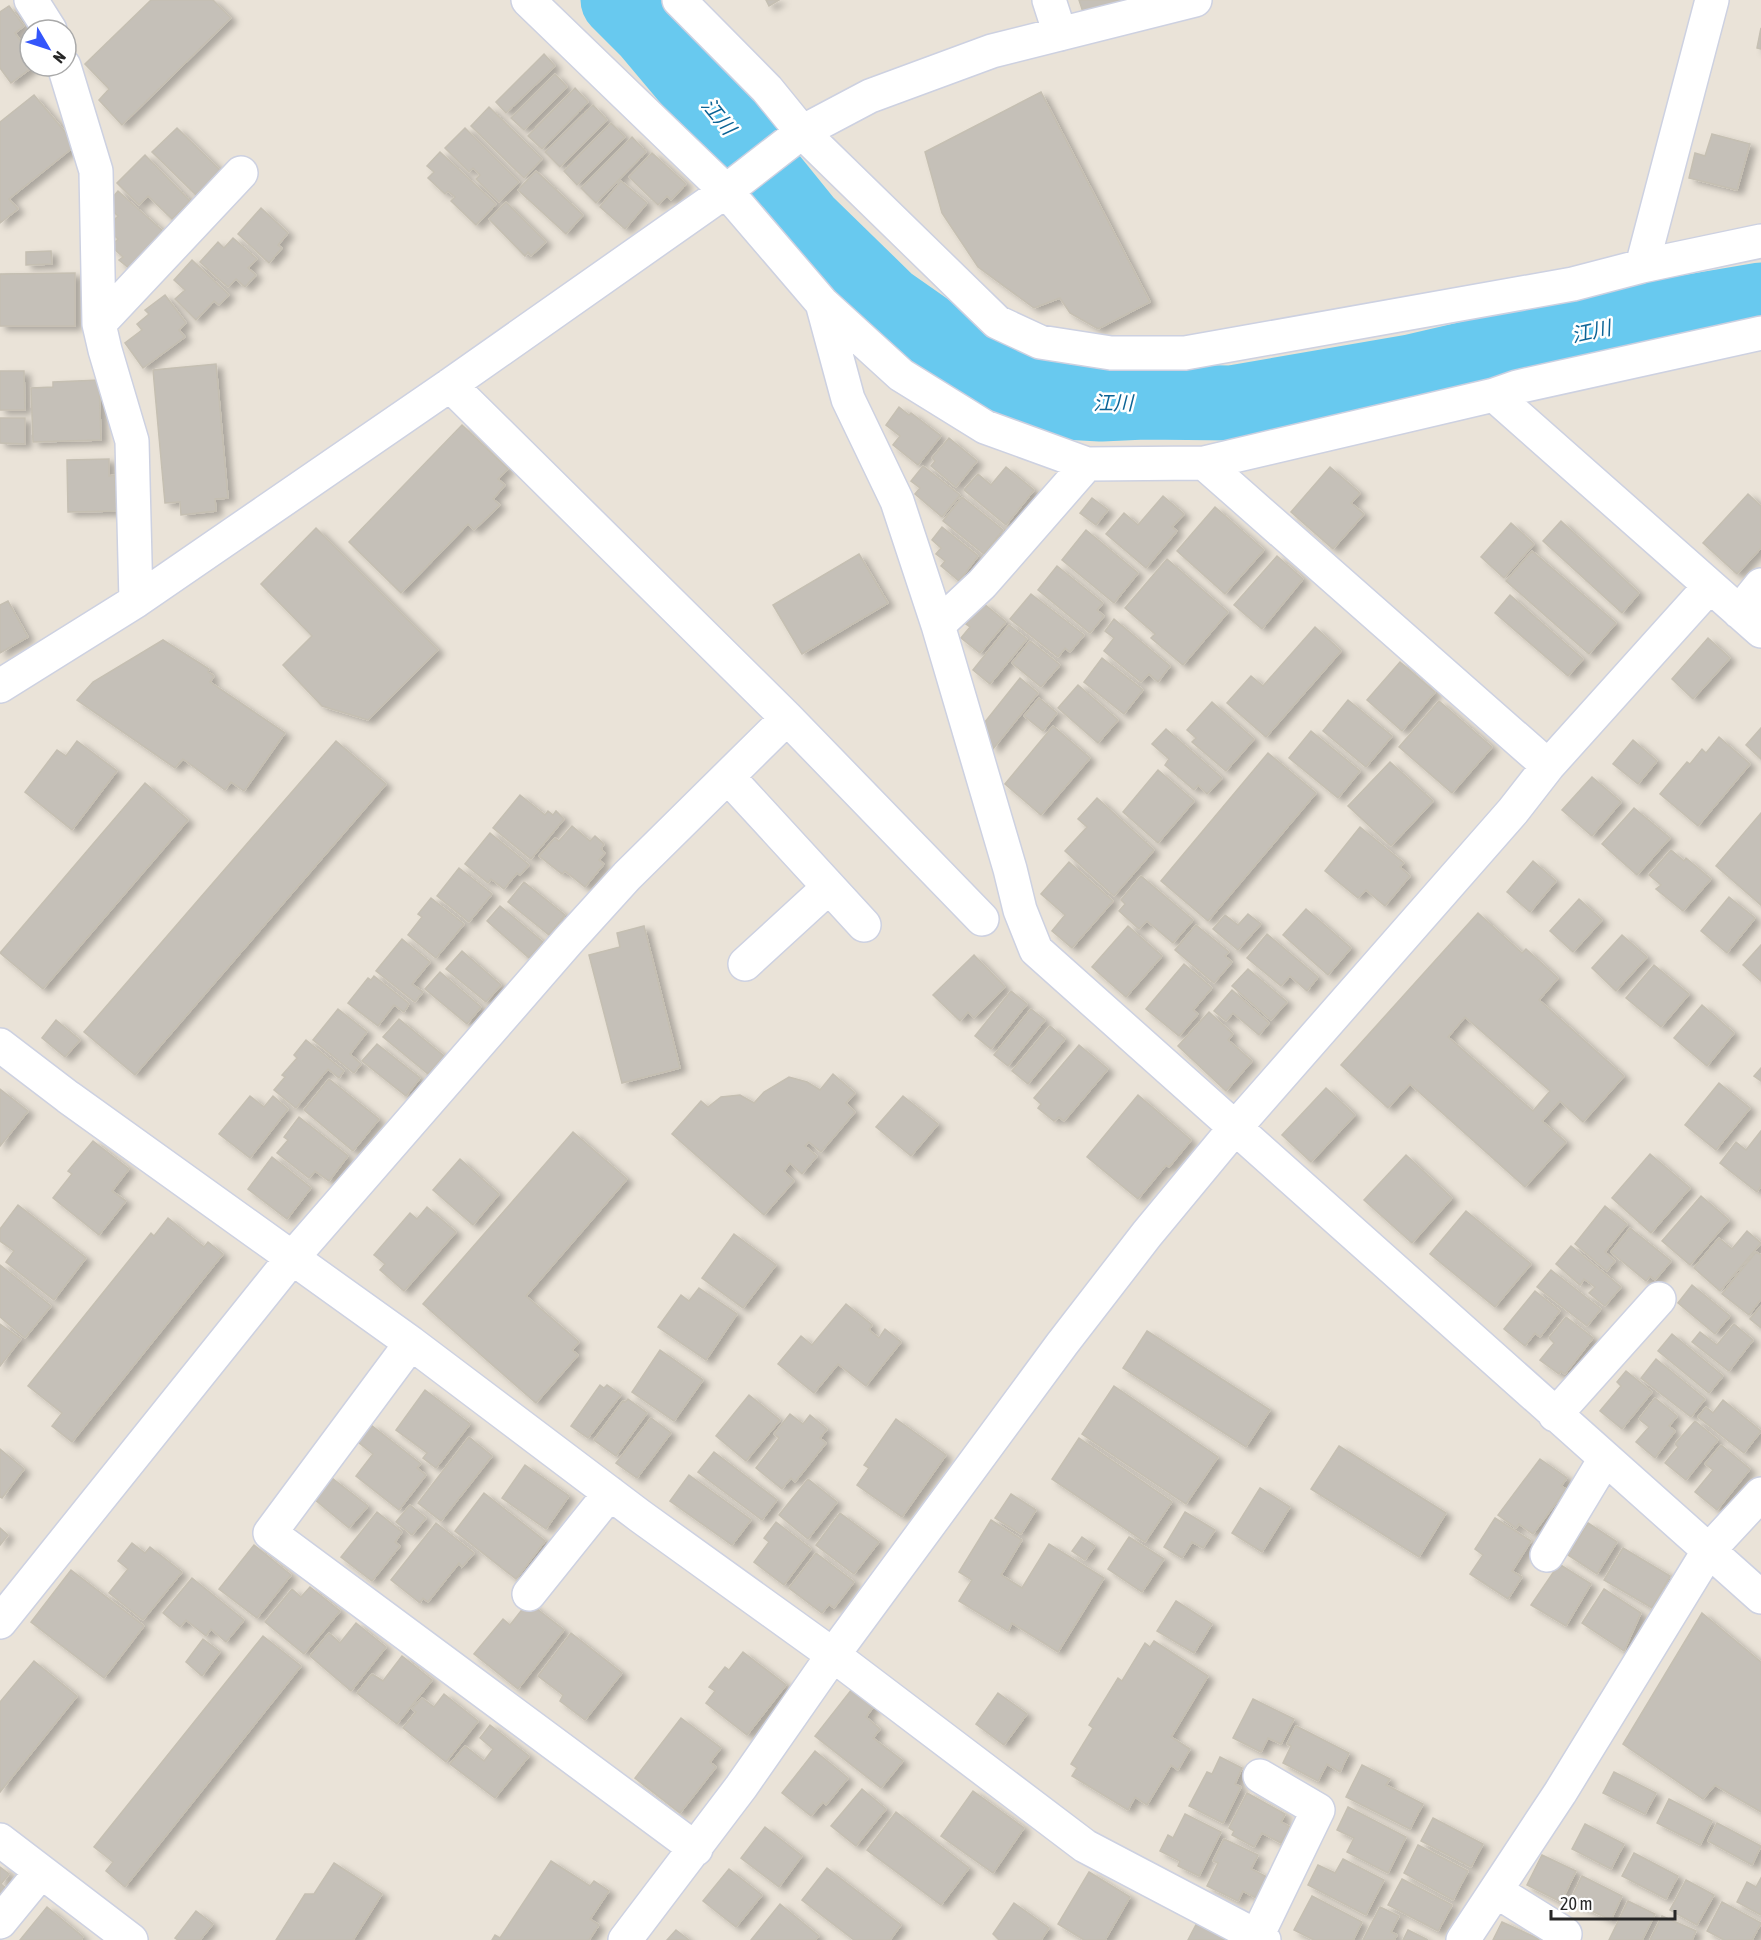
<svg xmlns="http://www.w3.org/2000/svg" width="1761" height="1940" font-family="'Asap Condensed','Noto Sans JP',sans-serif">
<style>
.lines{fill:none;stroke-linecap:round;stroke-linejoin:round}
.river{stroke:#68c9ef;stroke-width:75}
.building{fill:#c5c0b8;stroke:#c5bfb2;stroke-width:1.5;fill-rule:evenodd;filter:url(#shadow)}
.minor-casing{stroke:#cdd1e1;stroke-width:36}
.minor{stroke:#fff;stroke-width:33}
.labels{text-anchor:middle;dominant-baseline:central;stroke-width:5;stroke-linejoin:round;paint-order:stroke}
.water-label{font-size:20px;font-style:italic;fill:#0c6496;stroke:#fff}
</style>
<defs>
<filter id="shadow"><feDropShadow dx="6" dy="4" stdDeviation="3" flood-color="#0004"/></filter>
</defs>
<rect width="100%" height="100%" fill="#eae3d8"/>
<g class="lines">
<path class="river" d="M618,0L648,30L690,80L806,223L888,303L958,352L995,373L1038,394L1065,402L1101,404L1144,402L1232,403L1411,372L1608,326L1761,300"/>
</g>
<path class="building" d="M151,0H213L231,18L122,125L99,100L109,89L85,64Z
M766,0H779L769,6Z
M1079,0H1129L1099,12L1098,7L1083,12Z
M9,6L24,26L15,33L30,54V66H34L11,83L0,68V12Z
M1761,28V49L1757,48Z
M544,54L555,66L506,113L496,102Z
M555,74L567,87L524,130L511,118Z
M575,88L588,102L542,149L528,136Z
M1041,92L1150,302L1098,329L1070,313L1060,298L1034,308L978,267L942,213L925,152Z
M34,95L76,145L9,199L18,209L0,223V122Z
M593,105L607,120L560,167L545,152Z
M489,107L542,159L524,178L471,126Z
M611,123L625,137L577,185L564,171Z
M177,128L222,172L197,196L152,152Z
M465,128L519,182L499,202L476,179L480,175L473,168L469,172L445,148Z
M1712,134L1750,144L1737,190L1689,178L1695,153L1705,156Z
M632,137L646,152L596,203L581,188Z
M440,152L496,204L476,225L451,201L455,197L448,191L445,194L428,178L434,172L427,166Z
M652,153L686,184L671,200L667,196L658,205L629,177Z
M145,155L190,201L172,219L148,196L139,205L117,183Z
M536,171L583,215L566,234L518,190Z
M621,181L647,203L625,229L600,207Z
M118,191L164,232L130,269L119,260L123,257L111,246L118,239L106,228L118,216L106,205Z
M506,202L546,242L531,256L528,252L525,256L489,219Z
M261,208L288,233L278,245L282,248L269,263L238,234Z
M233,238L257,259L248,268L256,275L245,287L236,279L228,287L200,262L218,242L224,248Z
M51,251L52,264L26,265V252Z
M192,260L229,295L219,305L214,301L196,320L175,299L185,290L174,280Z
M75,273V326H0V274Z
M165,295L186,323L179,330L185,337L143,368L125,343L142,330L137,324L149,314L145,310Z
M216,364L228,498L215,499L216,511L181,515L180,502L165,503L153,370Z
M0,371H24L25,410H0Z
M99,380L101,440L33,442L31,388L53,387V382Z
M899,407L909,415L911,413L941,436L918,465L893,445L900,436L886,425Z
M0,418H25V444L0,443Z
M462,425L508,469L498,479L505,485L493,499L500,505L474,530L468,524L401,593L349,542Z
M949,438L977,461L956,487L931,466L935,461L932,458Z
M109,459V476L115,475L116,511L68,512L67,460Z
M923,466L960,495L942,517L915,494L920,488L911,481Z
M1006,467L1034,490L1006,525L964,490L978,474L991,485Z
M1330,467L1360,493L1351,503L1364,514L1333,549L1291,512Z
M1748,494L1761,506V548L1737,574L1703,543Z
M1163,496L1184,514L1172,527L1177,531L1146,568L1106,534L1124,513L1138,525Z
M962,497L1003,530L984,554L943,521Z
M1092,498L1108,510L1096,525L1080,513Z
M1215,507L1264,550L1225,594L1177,551Z
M1561,521L1639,593L1622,613L1543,541Z
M1511,523L1534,544L1504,578L1481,557Z
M942,527L978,556L959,581L941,566L945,561L936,554L941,548L932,540Z
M316,528L438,650L368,720L322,706L283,665L312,636L261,584Z
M1086,530L1138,573L1114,603L1062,560Z
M1532,551L1616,623L1589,654L1506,581Z
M859,554L888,603L802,654L773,605Z
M1277,556L1303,579L1262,629L1234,605Z
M1167,559L1228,612L1183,665L1151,638L1155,634L1125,608Z
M1057,566L1103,603L1097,610L1104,616L1090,633L1038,590Z
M1031,594L1084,635L1070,652L1065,648L1058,657L1010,619Z
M1510,595L1583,659L1568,676L1495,613Z
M8,601L28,637L0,653V605Z
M983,603L1006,622L980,653L961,638L970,627L966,624Z
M1114,619L1170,666L1158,682L1149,674L1141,682L1104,651L1114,638L1105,631Z
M1009,625L1027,639L990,684L973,670Z
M1315,627L1341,651L1266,737L1227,703L1251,676L1263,686Z
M1708,638L1730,658L1693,699L1672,679Z
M163,640L209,669L208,672L214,676L210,682L285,733L244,791L231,782L225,790L183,759L175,768L77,700L93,682Z
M1030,641L1060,665L1041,687L1012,663Z
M1102,658L1143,690L1124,714L1084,682Z
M1400,662L1435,692L1402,731L1367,700Z
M1020,678L1038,693L993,749L985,722Z
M1078,685L1118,720L1098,743L1058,708Z
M1039,698L1057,713L1043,731L1024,716Z
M1348,700L1392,736L1366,767L1323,731Z
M1439,701L1492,747L1452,793L1399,747Z
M1212,702L1254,739L1226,771L1192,742L1196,738L1187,730Z
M1053,726L1090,758L1041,815L1005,784Z
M1761,728V759L1746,745Z
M1166,729L1222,778L1207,794L1198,785L1194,790L1165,765L1169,759L1152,744Z
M1311,731L1360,771L1338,798L1289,758Z
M1719,737L1750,764L1698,826L1660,794L1687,762L1690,764L1702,749L1706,753Z
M1633,740L1657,761L1638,784L1613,764Z
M77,741L117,771L72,830L25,792L57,750L66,756Z
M336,741L386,784L135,1075L84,1032Z
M1268,753L1316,793L1208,921L1161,881Z
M1390,762L1433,801L1391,846L1348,806Z
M1158,770L1194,801L1158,843L1123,812Z
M1592,777L1621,802L1592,836L1562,810Z
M145,783L188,820L43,989L0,953Z
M520,795L545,815L548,811L553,815L556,811L564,819L531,859L493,828Z
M1097,798L1154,850L1114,896L1065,851L1087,827L1078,819Z
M1634,808L1670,838L1637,875L1602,844Z
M1761,813V905L1716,866Z
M572,826L590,841L595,836L604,844L601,849L605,853L599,860L604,864L585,887L565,871L562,874L539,856L555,838L559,841Z
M1360,827L1404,863L1400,867L1410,876L1385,906L1366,890L1358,898L1325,871Z
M490,833L529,865L520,875L517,873L504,889L491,879L488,883L465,864Z
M1671,850L1684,861L1686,858L1711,879L1683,911L1656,889L1661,885L1649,875Z
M1533,861L1556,881L1530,912L1507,892Z
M1069,862L1113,901L1072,948L1052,931L1065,915L1041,894Z
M459,868L492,894L469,922L437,896Z
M1141,876L1193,920L1173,943L1147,921L1139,929L1119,911L1125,904L1121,900Z
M524,882L565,915L549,935L508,902Z
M1729,897L1755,918L1727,953L1701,931Z
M431,898L464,924L436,958L408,935L422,917L418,914Z
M1579,899L1602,920L1573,952L1550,931Z
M500,906L543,942L529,958L487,921Z
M1306,909L1351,948L1328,975L1283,935Z
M1478,913L1522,953L1526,949L1558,978L1539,1000L1624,1076L1583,1122L1560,1101L1542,1121L1566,1142L1525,1187L1410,1084L1388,1108L1341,1065ZM1465,1017L1550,1091L1533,1111L1448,1037Z
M1248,914L1261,924L1238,950L1213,929L1225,915L1238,925Z
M1196,925L1229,952L1225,956L1232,962L1214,983L1175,950Z
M644,926L680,1068L622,1083L589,955L620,947L617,933Z
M1128,926L1162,956L1126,997L1092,967Z
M1267,934L1318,977L1307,991L1290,976L1281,986L1247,958Z
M1622,935L1647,957L1616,991L1592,968Z
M402,939L430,962L412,984L423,992L415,1002L376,971Z
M1761,945V981L1743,965Z
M462,951L501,985L486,1002L446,969Z
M974,955L1005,987L974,1018L968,1012L960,1021L933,995Z
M1184,964L1212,988L1193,1010L1198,1014L1179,1036L1146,1009Z
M1654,965L1689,994L1661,1027L1626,998Z
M1248,969L1287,1002L1271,1020L1232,986Z
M440,972L481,1007L467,1024L425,989Z
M374,976L409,1004L404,1012L394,1005L378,1026L348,1003L368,978L371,980Z
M1232,990L1269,1023L1259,1035L1233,1013L1226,1021L1214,1011Z
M1011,991L1027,1004L991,1049L975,1036Z
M1702,1005L1734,1033L1707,1066L1674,1038Z
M338,1009L367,1032L350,1054L361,1064L354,1073L313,1040Z
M1031,1009L1045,1020L1008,1066L994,1055Z
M1209,1012L1233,1034L1228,1040L1252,1061L1226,1091L1178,1046Z
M399,1019L444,1056L428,1074L383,1037Z
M56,1020L80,1040L65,1057L42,1038Z
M1050,1026L1065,1039L1028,1084L1012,1071Z
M306,1040L344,1071L339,1078L328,1069L296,1108L274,1090L285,1077L282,1075L297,1058L294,1055Z
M377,1044L420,1078L406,1096L362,1061Z
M1079,1045L1108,1069L1064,1121L1059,1117L1054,1121L1038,1108L1041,1104L1034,1098Z
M1761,1068V1081L1754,1076Z
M833,1074L855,1093L846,1103L855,1112L821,1152L809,1142L805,1146L817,1156L802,1174L790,1163L784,1171L794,1181L764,1215L672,1134L701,1101L708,1107L721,1097L740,1095L754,1103L764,1092L789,1077L807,1082L820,1090Z
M329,1079L379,1119L353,1151L304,1110Z
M1719,1083L1750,1108L1716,1150L1685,1125Z
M1326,1088L1355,1115L1311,1162L1282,1135Z
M0,1089L28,1111L0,1146Z
M1138,1095L1191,1140L1169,1167L1166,1165L1138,1199L1087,1157Z
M250,1096L264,1107L273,1096L288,1109L250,1158L219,1134Z
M903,1096L938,1124L911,1156L876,1127Z
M299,1117L348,1156L329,1181L315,1171L309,1178L277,1153L288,1140L284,1137Z
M1761,1131V1186L1757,1192L1720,1163L1736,1142L1746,1150Z
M573,1132L627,1179L526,1296L579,1342L572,1350L578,1355L536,1403L423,1304Z
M93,1141L129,1169L112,1191L126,1201L99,1235L53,1198L72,1174L68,1171Z
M1650,1154L1690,1188L1651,1233L1612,1198Z
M1406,1155L1452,1198L1412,1243L1364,1200Z
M272,1157L311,1188L287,1219L248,1189Z
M460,1159L499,1194L473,1225L433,1190Z
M1701,1196L1729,1220L1690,1265L1662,1241Z
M18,1205L86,1258L54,1300L6,1262L14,1251L0,1241V1229Z
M1605,1206L1627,1224L1605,1252L1615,1261L1607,1271L1575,1244Z
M427,1207L456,1232L404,1291L380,1270L385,1264L374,1255L410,1213L417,1219Z
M1466,1211L1531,1264L1495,1307L1430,1254Z
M168,1218L204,1247L208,1242L223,1254L72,1442L52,1426L62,1413L28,1386L151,1233L154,1236Z
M1630,1228L1671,1261L1655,1280L1650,1276L1646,1281L1611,1252Z
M1747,1231L1761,1243L1720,1291L1694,1268L1719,1238L1732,1249Z
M734,1234L776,1265L743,1308L702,1278Z
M1571,1246L1621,1287L1605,1306L1589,1293L1595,1287L1584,1279L1580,1285L1556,1264Z
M1756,1252L1761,1255V1299L1749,1315L1722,1294Z
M0,1265L51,1306L25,1338L0,1317Z
M1551,1270L1601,1309L1587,1326L1537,1287Z
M1692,1285L1730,1316L1715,1334L1678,1303Z
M699,1288L737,1314L706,1360L658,1327L681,1295L689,1301Z
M1535,1291L1560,1311L1540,1337L1535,1333L1525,1346L1504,1329Z
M846,1304L872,1325L869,1330L879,1338L885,1329L901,1342L866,1386L838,1364L814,1393L778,1364L801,1336L812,1345Z
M1761,1306V1328L1750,1319Z
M1566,1317L1593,1338L1565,1374L1561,1371L1559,1374L1540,1360L1554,1343L1549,1338Z
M0,1324L21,1339L0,1366Z
M1734,1324L1753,1340L1729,1371L1692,1342L1700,1332L1717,1345Z
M1147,1331L1270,1410L1246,1447L1123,1368Z
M1672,1334L1723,1376L1709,1393L1658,1351Z
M660,1350L703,1380L674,1421L632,1392Z
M1656,1359L1705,1399L1691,1417L1641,1378Z
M1626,1371L1652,1392L1622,1429L1600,1411L1621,1386L1617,1382Z
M600,1385L604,1388L607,1385L621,1395L588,1438L571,1426Z
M1114,1386L1218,1457L1186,1504L1082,1434Z
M425,1390L470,1424L436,1468L423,1458L427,1453L396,1430Z
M749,1395L780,1420L746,1461L716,1436Z
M1655,1398L1677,1416L1669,1426L1675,1431L1655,1458L1636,1442L1649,1427L1639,1419Z
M628,1399L647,1413L616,1456L594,1440L623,1401L625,1402Z
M1723,1400L1761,1431L1744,1453L1698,1417L1706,1407L1713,1413Z
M790,1414L803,1424L810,1415L827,1429L820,1438L826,1443L795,1482L791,1478L782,1489L756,1468L779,1438L774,1434Z
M651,1418L671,1433L637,1478L616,1463Z
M896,1419L946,1455L902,1517L857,1485L869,1468L864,1465Z
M1695,1421L1718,1440L1686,1480L1665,1463L1678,1447L1675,1444Z
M371,1425L421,1464L417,1468L426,1475L399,1510L356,1476L373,1454L358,1442Z
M469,1437L492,1456L441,1521L418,1503Z
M1079,1438L1172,1502L1145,1542L1052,1479Z
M1721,1445L1750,1469L1717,1510L1695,1492L1713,1470L1705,1464Z
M1339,1446L1446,1513L1419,1557L1311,1489Z
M0,1449L24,1469L2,1498L0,1497Z
M714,1452L777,1500L762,1520L698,1472Z
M1540,1459L1567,1478L1561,1486L1566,1489L1533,1534L1519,1524L1516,1528L1498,1515Z
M525,1465L569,1496L546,1529L502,1498Z
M689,1475L751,1520L732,1545L670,1501Z
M332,1478L368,1506L349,1528L314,1499Z
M808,1479L837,1502L808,1539L779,1515Z
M1260,1488L1290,1507L1262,1552L1232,1533Z
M484,1493L545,1541L516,1579L455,1531Z
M1011,1494L1036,1510L1021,1534L995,1518Z
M410,1505L426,1518L412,1535L396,1522Z
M377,1512L402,1532L395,1542L400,1546L372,1581L341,1557Z
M1185,1512L1215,1530L1203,1548L1192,1542L1182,1558L1164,1547Z
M840,1513L879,1542L854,1574L816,1545Z
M1495,1518L1531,1541L1512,1571L1522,1577L1508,1599L1470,1574L1483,1555L1475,1549Z
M991,1520L1022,1540L1001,1575L1022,1588L1049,1544L1104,1578L1058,1652L1012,1623L1008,1631L959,1601L972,1580L959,1572Z
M776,1522L811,1549L784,1585L754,1562L769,1542L764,1538Z
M436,1523L474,1553L462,1567L459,1563L428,1602L423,1598L420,1603L391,1580Z
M1588,1523L1617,1542L1597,1574L1568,1555Z
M0,1528L8,1535L0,1545Z
M1082,1537L1095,1546L1085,1560L1072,1551Z
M1129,1537L1164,1559L1142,1592L1108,1569Z
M132,1543L145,1553L150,1547L182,1572L143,1620L109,1593L128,1569L118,1561Z
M254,1545L291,1575L257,1618L219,1589Z
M1623,1548L1670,1576L1652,1608L1604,1580Z
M816,1553L854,1582L834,1608L829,1604L822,1613L789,1588Z
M1559,1564L1591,1584L1566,1626L1531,1605Z
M71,1570L144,1626L104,1678L31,1622Z
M192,1578L244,1620L226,1642L211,1629L206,1636L186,1620L180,1627L163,1613Z
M310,1587L340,1611L304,1654L265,1622L292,1589L301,1597Z
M1604,1589L1641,1613L1624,1651L1582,1623Z
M1176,1601L1212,1624L1194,1653L1157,1631Z
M528,1602L564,1630L518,1689L474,1654L503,1619L510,1625Z
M1702,1613L1761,1662V1812L1715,1785L1703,1799L1623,1744Z
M356,1623L386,1647L351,1691L310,1656L329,1633L340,1643Z
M571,1633L622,1673L585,1720L560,1701L563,1695L538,1676Z
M263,1636L301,1666L125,1887L106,1871L113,1862L94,1847Z
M203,1639L220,1652L202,1676L186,1662Z
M1154,1641L1208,1676L1171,1737L1190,1749L1178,1770L1171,1765L1147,1805L1135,1797L1128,1810L1072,1776L1077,1768L1071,1764L1093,1728L1089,1725L1118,1678L1122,1681L1145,1643L1150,1647Z
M743,1652L786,1685L747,1735L706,1703L715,1691L709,1687L725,1667L729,1670Z
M402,1656L432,1680L397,1724L357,1693L372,1674L383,1681Z
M34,1661L77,1696L0,1792V1702Z
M852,1689L874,1706L866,1717L880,1729L873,1738L903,1761L881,1788L815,1736Z
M998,1693L1027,1714L1004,1745L976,1724Z
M444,1694L478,1721L446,1762L403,1728L416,1712L412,1709L422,1698L434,1707Z
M1253,1699L1294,1719L1281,1744L1268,1738L1261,1752L1233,1738Z
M681,1718L721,1748L710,1762L716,1767L680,1813L635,1778Z
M490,1725L529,1756L495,1798L450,1764L465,1746L484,1761L493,1749L480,1738Z
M1296,1726L1349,1753L1340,1772L1327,1764L1318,1781L1283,1763L1291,1746L1287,1744Z
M815,1751L848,1778L826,1805L823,1802L811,1816L782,1793Z
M1220,1757L1242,1768L1235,1784L1241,1787L1223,1823L1189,1806L1207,1772L1212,1774Z
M1362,1765L1390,1779L1386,1785L1423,1804L1410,1829L1346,1797Z
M1614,1772L1656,1793L1645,1814L1603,1793Z
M862,1789L886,1809L856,1846L831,1826Z
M973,1791L1024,1828L993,1873L941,1836Z
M1247,1793L1285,1814L1281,1822L1290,1827L1281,1843L1262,1833L1254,1847L1232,1835L1234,1831L1229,1828Z
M1669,1799L1712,1821L1700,1845L1657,1823Z
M1348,1807L1406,1837L1388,1873L1347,1852L1354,1838L1337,1830Z
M896,1812L969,1868L941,1905L867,1850Z
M1185,1814L1221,1832L1199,1876L1178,1866L1180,1861L1160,1851L1168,1835L1173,1838Z
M1433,1818L1483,1844L1471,1867L1421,1841Z
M1717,1823L1761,1846L1752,1865L1708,1841Z
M1585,1824L1624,1844L1611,1869L1572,1849Z
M765,1827L802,1856L779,1887L741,1858Z
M1224,1839L1258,1855L1251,1869L1267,1877L1256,1898L1243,1891L1238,1901L1207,1886L1218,1863L1213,1861Z
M1418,1845L1468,1871L1453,1900L1404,1873Z
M1634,1853L1678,1876L1666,1899L1622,1876Z
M1542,1855L1576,1871L1561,1902L1527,1885Z
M1343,1859L1384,1880L1366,1915L1308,1885L1318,1865L1335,1873Z
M551,1861L590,1886L594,1881L609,1891L590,1919L599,1925L589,1940H492L495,1935L500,1938Z
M334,1863L382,1894L353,1940H276L305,1894H314Z
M0,1867L9,1874L1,1884L7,1889L0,1898Z
M827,1868L901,1925L890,1940H854L802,1900Z
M729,1869L762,1895L736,1927L703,1901Z
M1089,1872L1130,1897L1105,1940H1084L1058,1924Z
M1582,1876L1622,1896L1611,1920L1570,1901Z
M1761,1878V1915L1737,1902L1747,1882L1756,1887Z
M1402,1879L1452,1905L1438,1931L1388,1905Z
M1686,1880L1714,1895L1697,1925L1670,1910Z
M1312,1896L1362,1922L1353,1940H1314L1294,1930Z
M1628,1901L1655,1914L1642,1940H1609Z
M1722,1902L1761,1923L1752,1940H1724L1707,1931Z
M1014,1903L1049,1928L1041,1940H999L993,1934Z
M780,1904L819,1936L815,1940H751Z
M47,1907L83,1937L81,1940H20Z
M1380,1907L1399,1916L1391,1932L1397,1935L1394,1940H1363Z
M196,1911L213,1924L200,1940H178L175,1938Z
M1662,1916L1696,1931L1692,1940H1650Z
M1199,1919L1241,1940H1188Z
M1502,1922L1539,1939L1538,1940H1493Z
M676,1930L689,1940H667Z
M1408,1930L1428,1940H1403Z"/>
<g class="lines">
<g class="minor-casing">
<path id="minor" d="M31,0L50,30
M528,0L726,191L822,303L901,375L985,427L1087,464L1204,463L1494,395L1517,387L1761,333
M679,0L767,89L802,132L997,322L1040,342L1111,353H1185L1573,284L1642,266L1761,241
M1049,0L1060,34
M64,66L96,171L99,324L105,350L132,441L136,601
M1642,266L1712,0
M822,303L848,399L897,501L938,625L1010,869L1020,910L1036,950L1761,1597
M99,324L241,173
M450,385L787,718L982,919
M1494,395L1761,631
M1204,463L1548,766
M1739,612L1761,585
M938,625L982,584L1087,464
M0,686L136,601L450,385L726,191L802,132L870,96L992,51L1195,0
M728,777L864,925
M745,964L829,887
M0,1045L68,1097L411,1343L640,1516L833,1655L1085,1846L1264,1940
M411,1343L270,1533L696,1849
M1555,1415L1659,1299
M1547,1555L1605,1459
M529,1594L610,1493
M0,1622L292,1258L568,941L627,876L787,718
M0,1840L131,1940
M1496,1891L1565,1934
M0,1922L41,1872
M1257,1936L1318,1810L1260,1776
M625,1940L741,1787L833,1655L1062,1344L1147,1234L1234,1129L1513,811L1548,766L1710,586
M1463,1940L1560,1793L1709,1550L1761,1494"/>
</g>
<use href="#minor" class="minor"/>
</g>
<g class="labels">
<g class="water-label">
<text transform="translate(719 116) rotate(51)">江川</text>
<text transform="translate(1591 331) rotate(-12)">江川</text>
<text x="1113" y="402">江川</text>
</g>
</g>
<g transform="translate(48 48) rotate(129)"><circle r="28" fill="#ffffff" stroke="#a9a9a9" stroke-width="1.5"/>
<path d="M0-4.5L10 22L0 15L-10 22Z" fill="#3456fb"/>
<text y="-9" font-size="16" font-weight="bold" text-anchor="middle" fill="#272727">N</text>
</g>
<path d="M1551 1910v9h124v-9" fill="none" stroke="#272727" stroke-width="3"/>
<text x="1560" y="1910" font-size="18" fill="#272727" stroke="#ffffff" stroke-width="4.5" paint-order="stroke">20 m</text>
</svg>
